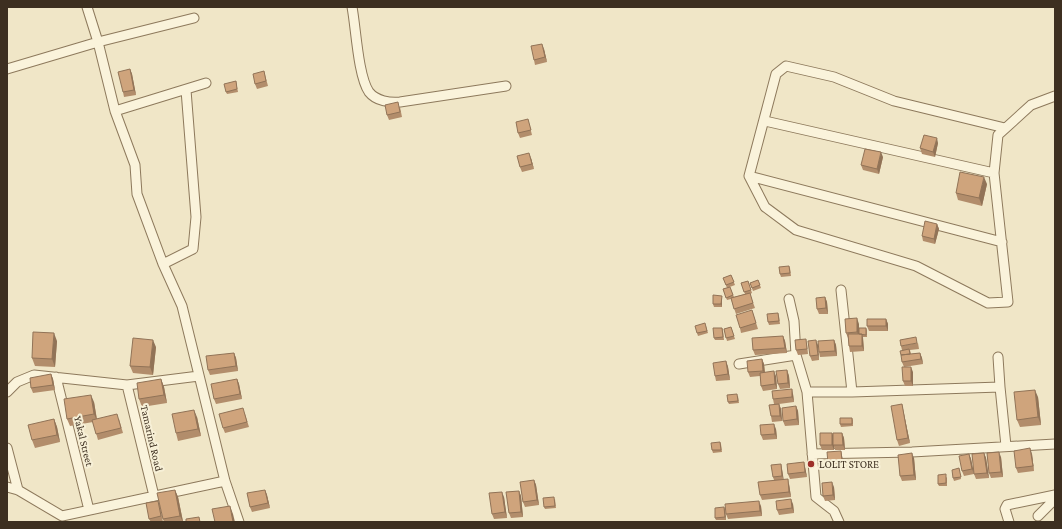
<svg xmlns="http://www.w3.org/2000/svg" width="1062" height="529" font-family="'Crimson Pro',serif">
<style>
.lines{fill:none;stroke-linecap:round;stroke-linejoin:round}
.minor-casing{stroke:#8d795c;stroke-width:11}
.minor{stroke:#faf3db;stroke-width:9}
.wall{fill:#b28d6b}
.shaded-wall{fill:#917357}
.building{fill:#cfa47c;stroke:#917357}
.poi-dot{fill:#9e302a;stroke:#f7f0d7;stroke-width:1.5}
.labels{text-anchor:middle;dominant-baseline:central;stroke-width:4;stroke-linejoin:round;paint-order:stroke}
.street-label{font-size:11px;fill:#3d2f20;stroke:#f7f0d7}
.poi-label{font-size:11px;fill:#3d2f20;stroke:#f7f0d7;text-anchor:start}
</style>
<rect width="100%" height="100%" fill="#f0e6c7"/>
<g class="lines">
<g class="minor-casing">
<path id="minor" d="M87,7L98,42L115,111L135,165L137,194L163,264L182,306L225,481L239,522
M352,7C356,28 358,76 369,92C376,101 390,103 400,102L506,86
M7,69L98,42L194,18
M115,111L206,83
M765,121L994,173
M1005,128L894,101L834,77L786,66L776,74L749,176L765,207L796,230L916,266L988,303L1008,302L994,173L998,135L1031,105L1055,96
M749,176L1002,242
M163,264L193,249L196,217L186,90
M841,290L852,392
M789,299L794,321L796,355
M998,357L1000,387
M739,364L796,355L807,392L816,497L834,511L839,522
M56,377L89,510
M127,385L154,496
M7,392L17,382L34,375L127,385L199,376
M807,392H852L1000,387L1006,446
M7,448L18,490
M812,454L912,452L1055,444
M7,487L18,490L62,516L225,481
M1038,516L1055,499
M1009,522L1005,509L1007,505L1055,495"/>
</g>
<use href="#minor" class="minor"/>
</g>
<path class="wall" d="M544,49L547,62L535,65L534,60Z
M130,69L132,74L136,95L124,97L123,92Z
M264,71L268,86L257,89L255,84Z
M236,81L238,92L227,94L226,92Z
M400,107L402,117L389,120L387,115Z
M528,119L532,135L520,138L518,133Z
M938,143L935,157L922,154L920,148Z
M883,157L879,174L863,170L861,165Z
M531,158L534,169L522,172L520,167Z
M987,184L982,206L958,200L956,193Z
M937,224L939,229L935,244L923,241L922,236Z
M789,266L790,268L791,276L781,277L780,274Z
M731,275L735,285L727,288L723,278Z
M758,280L761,288L753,291L750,283Z
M748,281L752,293L750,294L755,308L736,314L731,299L727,300L723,289L730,287L734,297L745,294L741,283Z
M825,297L827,302L828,314H819L817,309Z
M722,298V307H714L713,304Z
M752,310L758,329L741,333L740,328Z
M778,313L779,316L780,324L769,325L768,322Z
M886,319L888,324V331H869L867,326Z
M859,324V334L866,328L867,330V337H863L864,351L850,352L849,346L848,338L846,333Z
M706,326L708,333L698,336L697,333Z
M731,327L735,339L727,341L724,329Z
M722,328L723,330L724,340H715L714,338Z
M783,336L785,341L787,353L755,355L753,350Z
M834,340L836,345L837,356L820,357L819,352Z
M57,341L55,367L35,366L32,358Z
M918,343L919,349L910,350L911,354L920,353L922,358L923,364L904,367L902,362V350L901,346Z
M807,344L808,354L798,355L796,350Z
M818,345L819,360L812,361L810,356Z
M156,347L153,375L133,373L130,366Z
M234,353L236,358L238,371L210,375L208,370Z
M762,359L764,364L765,372L776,376L777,389L763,391L761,386L760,376L750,377L748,372Z
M726,361L728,367L730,380L716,381L715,376Z
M787,370L789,376L790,388L780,389L778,384Z
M913,372V386H905L903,381Z
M51,374L53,379L55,390L33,393L31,388Z
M161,379L164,387L167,403L142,407L139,399Z
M237,379L239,384L242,399L216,404L214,399Z
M793,394L794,402L779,404L781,409L782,421L772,422L771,416L774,404L773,399Z
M738,396L739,403L729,404L728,402Z
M1038,397L1041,425L1020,427L1017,420Z
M94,402L97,419H119L123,433L98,440L93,422L70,426L67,419Z
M902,404L903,409L910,443L899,446L897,440Z
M796,406L798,411L799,425L785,426L783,421Z
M245,414L249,427L225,433L223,428Z
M197,417L201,436L178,441L176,433Z
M852,418L853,420V426L841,427L840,424Z
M54,419L57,427L60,442L35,448L32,440Z
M776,429L777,439L763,440L761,435Z
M832,433L833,436L842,433L844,438L845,450H835L834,447V450H822L820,445Z
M720,442L721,444L722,452L713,453L712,450Z
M841,451L842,456L844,467L830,468L828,463Z
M984,453L986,458L989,478L976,479L974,474Z
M969,454L971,459L974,474L964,476L962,471Z
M1032,454L1034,471L1018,473L1016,468Z
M1001,457L1003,477L991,478L989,473Z
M914,458L916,480L902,481L900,476Z
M781,464L782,469L783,479L789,484L791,497L762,500L760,495L774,480L773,477Z
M805,467L807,477L790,479L788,474Z
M959,468L961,479L954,481L953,478Z
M947,477V486H939L938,484Z
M534,480L536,485L539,505L525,507L523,502Z
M834,487L835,500L825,501L823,496Z
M175,490L178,497L183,521L185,522H164L163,519Z
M265,490L267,495L270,508L252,512L250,507Z
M519,491L521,496L523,517L511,518L509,513Z
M504,497L507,518L494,519L492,514Z
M555,499L556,508L545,509L544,507Z
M158,501L160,506L163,522H151L149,519Z
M793,504L794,513L779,515L777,510Z
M761,506L762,516L728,519L726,514Z
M724,507L725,510L726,520H716L715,518Z"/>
<path class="shaded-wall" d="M542,44L544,49L547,62L545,57Z
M130,69L132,74L136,95L134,90Z
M937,138L938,143L935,157L933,152Z
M881,152L883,157L879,174L877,169Z
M529,153L531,158L534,169L532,164Z
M984,177L987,184L982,206L979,198Z
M937,224L939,229L935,244L934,239Z
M722,296V307L721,304Z
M825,297L827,302L828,314L826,308Z
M857,318L859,324V337L857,332Z
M886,319L888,324V331L886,326Z
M54,333L57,341L55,367L52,359Z
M862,334L863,339L864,351L862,346Z
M783,336L785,341L787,353L785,348Z
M153,340L156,347L153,375L150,367Z
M816,340L818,345L819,360L818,355Z
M834,340L836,345L837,356L835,351Z
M234,353L236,358L238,371L236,366Z
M920,353L922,358L923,364L921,359Z
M762,359L764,364L765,376L763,371Z
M726,361L728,367L730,380L728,374Z
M911,367L913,372V386L911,381Z
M787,370L789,376L790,388L788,383Z
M774,371L776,376L777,389L775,384Z
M51,374L53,379L55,390L53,385Z
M161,379L164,387L167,403L164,395Z
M237,379L239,384L242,399L240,394Z
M792,389L793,394L794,402L792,397Z
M1035,390L1038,397L1041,425L1038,417Z
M91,395L94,402L97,421L94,414Z
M779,404L781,409L782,421L780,416Z
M902,404L903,409L910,443L908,438Z
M796,406L798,411L799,425L797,419Z
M194,410L197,417L201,436L198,429Z
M54,419L57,427L60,442L57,435Z
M774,424L776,429L777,439L775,434Z
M832,433L834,438V450L832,445Z
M842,433L844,438L845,450L843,445Z
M1030,448L1032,454L1034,471L1033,466Z
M841,451L842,456L844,467L842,461Z
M999,452L1001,457L1003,477L1001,472Z
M912,453L914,458L916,480L914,475Z
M984,453L986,458L989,478L987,473Z
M969,454L971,459L974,474L972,469Z
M804,462L807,477L805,472Z
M781,464L782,469L784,481L782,476Z
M788,479L789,484L791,497L789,492Z
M534,480L536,485L539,505L537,500Z
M832,482L834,487L835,500L833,495Z
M175,490L178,497L183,522L180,516Z
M265,490L267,495L270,508L268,503Z
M519,491L521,496L523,517L521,512Z
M502,492L504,497L507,518L505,512Z
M791,499L793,504L794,513L792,508Z
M759,501L761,506L762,516L760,511Z
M230,506L233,514L235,522H233Z
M724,507L725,510L726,520L725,517Z"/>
<path class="building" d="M542,44L545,57L534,60L531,46Z
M130,69L134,90L123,92L118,72Z
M264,71L266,81L255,84L253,74Z
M236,81L237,89L226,92L224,84Z
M398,102L400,112L387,115L385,105Z
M528,119L531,130L518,133L516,122Z
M924,135L937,138L933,152L920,148Z
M865,149L881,152L877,169L861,165Z
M529,153L532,164L520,167L517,156Z
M960,172L984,177L979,198L956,193Z
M925,221L937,224L934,239L922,236Z
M789,266L790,273L780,274L779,267Z
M731,275L734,282L726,285L723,278Z
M758,280L760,285L752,288L750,283Z
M748,281L751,290L744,292L741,283Z
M730,287L733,295L726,298L723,289Z
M750,293L753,303L734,309L731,298Z
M713,295L722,296L721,304H713Z
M825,297L826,308L817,309L816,298Z
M752,310L756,323L740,328L736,315Z
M778,313L779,321L768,322L767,314Z
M857,318V332L846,333L845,319Z
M867,319H886V326H867Z
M705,323L707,331L697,333L695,326Z
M731,327L734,336L726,338L724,329Z
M713,328H722L723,337L714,338Z
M859,328H866V335L859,334Z
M33,332L54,333L52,359L32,358Z
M848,334H862V346H849Z
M783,336L785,348L753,350L752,338Z
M916,337L917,343L901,346L900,340Z
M133,338L153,340L150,367L130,366Z
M806,339L807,349L796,350L795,340Z
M816,340L818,355L810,356L808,341Z
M834,340L835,351L819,352L818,341Z
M909,349L910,354L901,355L900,351Z
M234,353L236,366L208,370L206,356Z
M920,353L921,359L902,362L901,355Z
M762,359L763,371L748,372L747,361Z
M726,361L728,374L715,376L713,363Z
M902,367H911V381H903Z
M787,370L788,383L778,384L776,371Z
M774,371L775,384L761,386L760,373Z
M51,374L53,385L31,388L30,378Z
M161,379L164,395L139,399L137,383Z
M237,379L240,394L214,399L211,384Z
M792,389V397L773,399L772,391Z
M1035,390L1038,417L1017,420L1014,392Z
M737,394L738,401L728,402L727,395Z
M91,395L94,414L67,419L64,399Z
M779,404L780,416H771L769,405Z
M902,404L908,438L897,440L891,406Z
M796,406L797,419L783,421L782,408Z
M243,408L247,422L223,428L219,414Z
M194,410L198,429L176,433L172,414Z
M117,414L121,428L96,434L92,420Z
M840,418H852V424H840Z
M54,419L57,435L32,440L28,425Z
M774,424L775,434L761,435L760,425Z
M820,433H832V445H820Z
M833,433H842L843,445H833Z
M720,442L721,450H712L711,443Z
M1030,448L1033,466L1016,468L1014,451Z
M841,451L842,461L828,463L827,452Z
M999,452L1001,472L989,473L987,453Z
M912,453L914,475L900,476L898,455Z
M984,453L987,473L974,474L972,454Z
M969,454L972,469L962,471L959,456Z
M804,462L805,472L788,474L787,464Z
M781,464L782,476L773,477L771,465Z
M959,468L961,477L953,478L952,470Z
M946,474V483L938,484V475Z
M788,479L789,492L760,495L758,482Z
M534,480L537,500L523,502L520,482Z
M832,482L833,495L823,496L822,483Z
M175,490L180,516L163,519L157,493Z
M265,490L268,503L250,507L247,493Z
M519,491L521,512L509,513L506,492Z
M502,492L505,512L492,514L489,493Z
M554,497L555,506L544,507L543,498Z
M791,499L792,508L777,510L776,501Z
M158,501L161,516L149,519L146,503Z
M759,501L760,511L726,514L725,504Z
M230,506L233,522H215L212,509Z
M724,507L725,517L715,518V508Z
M199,517L200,522H186V519Z"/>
<circle class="poi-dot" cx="811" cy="464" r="4"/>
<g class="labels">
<g class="street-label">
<text transform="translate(152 438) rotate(77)">Tamarind Road</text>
<text transform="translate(84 441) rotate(76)">Yakal Street</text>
</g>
<g class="poi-label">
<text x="819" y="464">LOLIT STORE</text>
</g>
</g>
<rect width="1062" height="529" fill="none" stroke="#3d2f20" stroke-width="16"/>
</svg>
